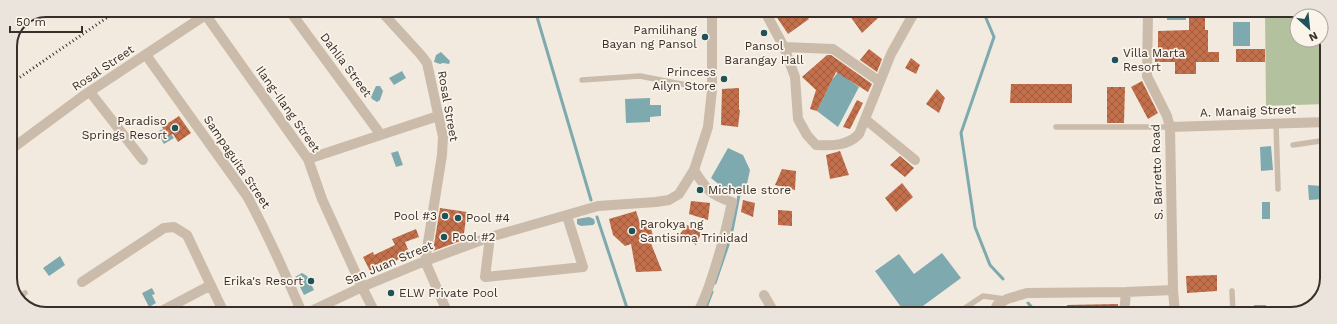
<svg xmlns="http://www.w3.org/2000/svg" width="1337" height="324" font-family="'Work Sans',sans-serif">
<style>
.green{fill:#b4c19e}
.water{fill:#7eaaaf}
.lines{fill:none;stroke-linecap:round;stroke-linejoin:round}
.stream{stroke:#7eaaaf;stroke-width:3}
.building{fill:url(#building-cross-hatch)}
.lane{stroke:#cabbaa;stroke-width:5.5}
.street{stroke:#cabbaa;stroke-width:10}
.rail{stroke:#382f2a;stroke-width:3;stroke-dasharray:1 3;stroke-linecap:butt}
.poi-dot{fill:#205259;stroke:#faf4eb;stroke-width:1.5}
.labels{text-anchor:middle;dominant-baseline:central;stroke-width:3.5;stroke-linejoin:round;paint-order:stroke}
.poi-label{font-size:12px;fill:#382f2a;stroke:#faf4eb;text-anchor:start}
.street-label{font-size:12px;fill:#382f2a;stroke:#faf4eb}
.rim{fill:none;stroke:#382f2a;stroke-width:2}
</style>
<defs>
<pattern id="building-cross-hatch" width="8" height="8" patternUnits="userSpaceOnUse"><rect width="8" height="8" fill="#c36f4b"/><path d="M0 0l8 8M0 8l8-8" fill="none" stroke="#9f5c3f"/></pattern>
</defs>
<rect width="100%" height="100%" fill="#f2eade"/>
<path class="green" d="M1265,11H1298L1301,13L1302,16H1297V40H1321V29L1327,42V104L1266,106Z"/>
<path class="water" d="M1167,11H1186V20H1167Z
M1233,22H1250V46H1233Z
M441,52L450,61L449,64L443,63L440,64L434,62L436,55Z
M402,71L406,78L394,85L389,78Z
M838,72L859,87L838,127L817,111L832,80Z
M376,86H380L383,91L380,100L377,102L372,99L371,97Z
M650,98V105H661V116L650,117V122L626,123L625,99Z
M163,129L168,136L171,134L174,138L164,144L157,132Z
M1271,146L1273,170L1261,171L1260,147Z
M728,148L743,155L750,170L747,184L740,190H730L721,186L711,178Z
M398,151L403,165L396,167L391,153Z
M1308,185L1322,186L1324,189L1323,199L1309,200Z
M1262,202H1270V219H1262Z
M589,217L594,219L595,223L593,225L581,226L577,224V219Z
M942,253L961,278L912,314H906L875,271L899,254L914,274Z
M60,256L65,265L49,276L43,268Z
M302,273L307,276L314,290L304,295L295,277Z
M152,288L155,294L152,295L156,303L149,307L142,293Z
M1254,305H1266V314H1254Z"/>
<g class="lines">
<path class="stream" d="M535,10L591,200
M983,11L994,37L961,133L975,227L990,265L1003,279
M597,217L629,314
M715,283L731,236L740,190
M1028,303L1038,314
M707,305L712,292"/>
</g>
<path class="building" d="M772,10H802L809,19L788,34Z
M857,10H877L880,16L862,33L850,16Z
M1189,11H1205V30H1208V52H1219V62H1196V74H1175V62H1155V52H1158V31L1189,30Z
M869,49L882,59L877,72L860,60Z
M1236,49H1265V62H1236Z
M827,55H831L872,84L868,92L836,72L817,111L810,109L816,90L802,77Z
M911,58L920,65L916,74L905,68Z
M1142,81L1158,113L1148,119L1131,87Z
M1011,84H1072V103H1010Z
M1107,87H1125L1124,123H1107Z
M739,88V110H740L738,127L721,125L722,89Z
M937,89L945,98L939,113L926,104Z
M857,100L863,103L850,129L843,127Z
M179,116L191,133L178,142L173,134L168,136L162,127Z
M840,151L849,175L830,179L826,155Z
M900,156L914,168L905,177L890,165Z
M782,169L796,171L795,190L775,185Z
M902,183L913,197L896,212L885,198Z
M743,200L755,203L753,217L741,212Z
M691,201L710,203L708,220L689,214Z
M440,208L467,212L463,240L433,251Z
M778,210L792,211V226L778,225Z
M636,211L641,226L650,224L654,240L650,241L662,271L636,272L631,244L625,246L613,235L609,219Z
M687,225L701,233L696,245L679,235Z
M416,229L419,237L405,242L411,257L402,261L401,258L371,273L363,257L373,252L374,255L395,245L392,239Z
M1217,275V291L1187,293L1186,276Z
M1118,304V314H1067V305Z"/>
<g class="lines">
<path class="lane" d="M582,80L640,76L712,90
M1276,123L1278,189
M1056,127H1170
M1293,145L1327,140
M1232,291L1233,314
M17,298L25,293
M956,314L983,296L1005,299"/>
<path class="street" d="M289,10L381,135
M380,10L421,55L427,63L443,137L442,155L425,261L448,314
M764,10L784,47L833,49L879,81
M1148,11L1147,76L1167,116L1170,127L1173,290L1175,314
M205,14L308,159L322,199L362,287L375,313
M784,47L795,77L798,119L807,135L816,145C831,146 848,146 859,134L891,54L915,11
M146,55L247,196C268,234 285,273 302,313
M90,92L143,160
M865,119L915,160
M1170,127L1327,122
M10,150L83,96L213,10
M308,159L438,116
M694,170C706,188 709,195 732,202C727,226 721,250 713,274C709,287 704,301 697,314
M490,237L485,277L583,267L567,216
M82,282L164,228L174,227L187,235L224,313
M764,295L775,314
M158,313L211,285
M307,313L362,287L425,261L490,237L598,206L656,202L669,200L679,194L694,170L708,127L712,90V10
M993,314L997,305L1007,299L1027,293L1126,292L1173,290
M1124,314L1126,292"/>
<path class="rail" d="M10,84L118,10"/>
</g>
<g class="poi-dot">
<circle cx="764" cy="33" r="4"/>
<circle cx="705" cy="37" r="4"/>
<circle cx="1115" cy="60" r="4"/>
<circle cx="724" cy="79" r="4"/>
<circle cx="175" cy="128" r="4"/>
<circle cx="700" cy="190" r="4"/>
<circle cx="445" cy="216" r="4"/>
<circle cx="458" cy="218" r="4"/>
<circle cx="632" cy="231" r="4"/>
<circle cx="444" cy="237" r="4"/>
<circle cx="311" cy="281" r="4"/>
<circle cx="391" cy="293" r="4"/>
</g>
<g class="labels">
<g class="poi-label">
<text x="697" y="30" text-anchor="end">Pamilihang<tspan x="697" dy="14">Bayan ng Pansol</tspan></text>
<text x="764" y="46" text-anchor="middle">Pansol<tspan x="764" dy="14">Barangay Hall</tspan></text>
<text x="1123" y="53">Villa Marta<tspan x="1123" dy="14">Resort</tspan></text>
<text x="716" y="72" text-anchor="end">Princess<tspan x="716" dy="14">Ailyn Store</tspan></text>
<text x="167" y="121" text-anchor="end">Paradiso<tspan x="167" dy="14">Springs Resort</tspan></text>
<text x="708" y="190">Michelle store</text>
<text x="437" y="216" text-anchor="end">Pool #3</text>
<text x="466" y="218">Pool #4</text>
<text x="640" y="224">Parokya ng<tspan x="640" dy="14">Santisima Trinidad</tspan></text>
<text x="452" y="237">Pool #2</text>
<text x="303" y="281" text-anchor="end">Erika's Resort</text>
<text x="399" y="293">ELW Private Pool</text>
</g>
<g class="street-label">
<text transform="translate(346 65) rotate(53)">Dahlia Street</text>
<text transform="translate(103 68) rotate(-34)">Rosal Street</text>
<text transform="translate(448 106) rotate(80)">Rosal Street</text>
<text transform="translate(288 109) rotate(55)">Ilang-Ilang Street</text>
<text transform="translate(1248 111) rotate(-2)">A. Manaig Street</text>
<text transform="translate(237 162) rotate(56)">Sampaguita Street</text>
<text transform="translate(1157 172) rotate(-92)">S. Barretto Road</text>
<text transform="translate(389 263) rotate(-23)">San Juan Street</text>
</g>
</g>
<path d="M0 0H1337V324H0ZM46 17H1291A29 29 0 0 1 1320 46V278A29 29 0 0 1 1291 307H46A29 29 0 0 1 17 278V46A29 29 0 0 1 46 17Z" fill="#eae4dc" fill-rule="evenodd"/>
<path class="rim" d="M46 17H1291A29 29 0 0 1 1320 46V278A29 29 0 0 1 1291 307H46A29 29 0 0 1 17 278V46A29 29 0 0 1 46 17Z"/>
<g transform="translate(1309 28) rotate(153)"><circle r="19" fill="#faf4eb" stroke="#aca59e"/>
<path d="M0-3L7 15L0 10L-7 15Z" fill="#205259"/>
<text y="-6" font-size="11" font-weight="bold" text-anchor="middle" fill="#382f2a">N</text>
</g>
<path d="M10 26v6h72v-6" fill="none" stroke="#382f2a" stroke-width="2"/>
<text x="16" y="26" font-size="12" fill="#382f2a" stroke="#faf4eb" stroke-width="3" paint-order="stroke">50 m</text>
</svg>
